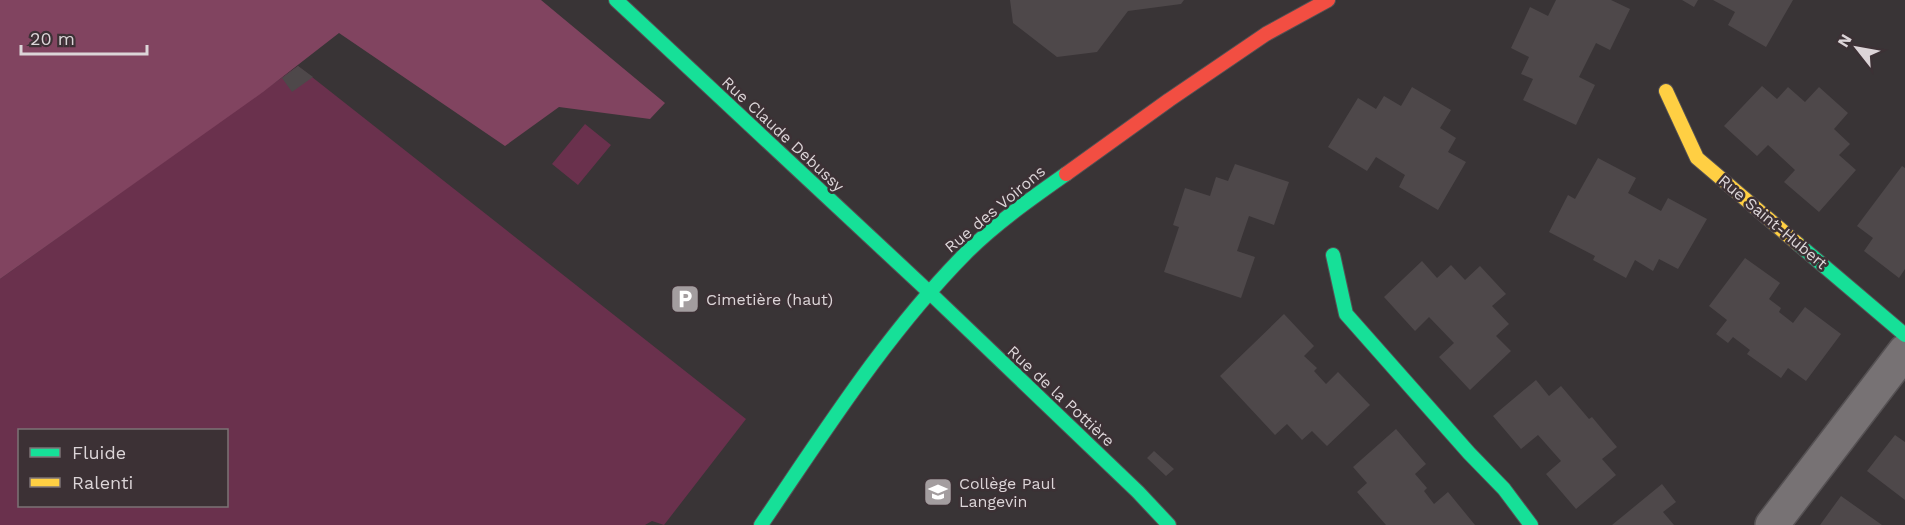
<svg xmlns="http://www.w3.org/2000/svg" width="1905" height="525" font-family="'Work Sans',sans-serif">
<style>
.green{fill:#6a314d;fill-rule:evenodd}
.forest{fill:#814460}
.building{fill:#4e484a}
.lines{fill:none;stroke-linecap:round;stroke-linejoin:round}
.street-casing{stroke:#555153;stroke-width:36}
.fast-casing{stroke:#555153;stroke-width:16}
.slow-casing{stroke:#555153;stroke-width:16}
.jam-casing{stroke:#555153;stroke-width:16}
.street{stroke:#777274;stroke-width:33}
.fast{stroke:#16e098;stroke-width:14}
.slow{stroke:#ffcf43;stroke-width:14}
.jam{stroke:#f24e42;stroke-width:14}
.labels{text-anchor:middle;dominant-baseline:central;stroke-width:5;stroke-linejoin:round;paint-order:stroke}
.street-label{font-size:16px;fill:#dcd5d8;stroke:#3c3135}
.poi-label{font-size:16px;fill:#dcd5d8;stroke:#3c3135;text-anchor:start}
</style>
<rect width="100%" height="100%" fill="#393436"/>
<path class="green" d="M298,66L746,419L664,525L652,521L645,525H0V279ZM20,430H226V506H20Z
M585,124L611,145L578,185L552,164Z"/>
<path class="forest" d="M0,0H541L665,103L650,119L559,107L505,146L339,33L263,92L0,279Z"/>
<path class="building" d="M1010,0H1184L1181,4L1128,11L1097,52L1057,57L1013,23Z
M1556,0H1611L1630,9L1610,50L1596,43L1579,77L1595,85L1576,125L1523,100L1533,79L1521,74L1529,57L1511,48L1530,7L1548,16Z
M1682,0H1698L1694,7Z
M1713,0H1793L1766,47L1728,25L1735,12Z
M298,66L313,77L292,92L282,78Z
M1762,86L1777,99L1788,87L1805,102L1819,87L1848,113L1834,129L1850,144L1839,155L1856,170L1819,212L1784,182L1795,170L1768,145L1757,156L1724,126Z
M1412,87L1451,110L1440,128L1456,138L1448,152L1466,162L1438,210L1399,187L1405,175L1376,157L1367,171L1328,147L1358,98L1376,109L1384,96L1401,106Z
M1598,158L1636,178L1628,193L1661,211L1668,198L1707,219L1678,269L1659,259L1653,271L1635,260L1626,278L1593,260L1595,256L1549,232L1568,195L1575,199Z
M1235,164L1289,182L1274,225L1249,216L1237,251L1255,257L1241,298L1164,272L1179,227L1173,225L1185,188L1210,196L1216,177L1228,181Z
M1902,166L1905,168V269L1899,278L1864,251L1873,238L1857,226Z
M1745,258L1780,283L1769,299L1781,308L1779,312L1793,323L1805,307L1841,334L1806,381L1788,368L1781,378L1747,354L1750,350L1733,337L1728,343L1716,334L1727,320L1709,306Z
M1422,261L1437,278L1451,265L1465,280L1480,266L1506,294L1492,306L1509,324L1496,336L1511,351L1470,390L1439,357L1454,343L1429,317L1415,331L1384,297Z
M1284,314L1314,346L1304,356L1317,368L1314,371L1326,384L1338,372L1370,405L1327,446L1312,431L1302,440L1287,424L1275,435L1220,376Z
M1536,380L1549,396L1561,386L1589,419L1592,417L1617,447L1602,459L1616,475L1576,509L1546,474L1561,461L1538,435L1521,449L1493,416Z
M1396,429L1426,464L1415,474L1427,488L1424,491L1434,504L1448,492L1475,525H1386L1357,492L1367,483L1353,467Z
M1895,435L1905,442V500L1867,471Z
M1154,451L1174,469L1166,476L1147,458Z
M1662,484L1676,502L1663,512L1674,525H1612Z
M1841,496L1882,525H1820Z"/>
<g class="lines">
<g class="street-casing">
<path id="street" d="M1772,525L1905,351"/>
</g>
<g class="fast-casing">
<path id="fast" d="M616,0L929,292L1138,492L1169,525
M1798,244L1905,335
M1333,255L1346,314L1469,453L1504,489L1531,525
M761,525C825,431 886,334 966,253C996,223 1032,198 1066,174"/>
</g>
<g class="slow-casing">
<path id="slow" d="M1666,91L1697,158L1798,244"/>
</g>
<g class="jam-casing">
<path id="jam" d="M1066,174L1169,100L1266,34L1328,0"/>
</g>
<use href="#street" class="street"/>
<use href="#fast" class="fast"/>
<use href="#slow" class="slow"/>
<use href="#jam" class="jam"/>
</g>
<defs>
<g id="parking-square" transform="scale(1.5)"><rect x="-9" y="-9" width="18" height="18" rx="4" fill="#a39d9f" stroke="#3c3135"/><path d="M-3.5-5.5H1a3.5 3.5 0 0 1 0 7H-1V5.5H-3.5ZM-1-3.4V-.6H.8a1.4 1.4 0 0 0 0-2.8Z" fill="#fff"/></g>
<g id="school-square" transform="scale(1.5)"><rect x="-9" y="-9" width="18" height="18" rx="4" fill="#a39d9f" stroke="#3c3135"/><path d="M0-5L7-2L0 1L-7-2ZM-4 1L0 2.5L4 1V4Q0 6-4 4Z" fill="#fff"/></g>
</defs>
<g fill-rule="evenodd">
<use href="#parking-square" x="685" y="299"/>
<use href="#school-square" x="938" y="492"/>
</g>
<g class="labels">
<g class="street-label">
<text transform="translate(783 134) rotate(43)">Rue Claude Debussy</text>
<text transform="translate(995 209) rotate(-40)">Rue des Voirons</text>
<text transform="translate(1773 222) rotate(40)">Rue Saint-Hubert</text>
<text transform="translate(1061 396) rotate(43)">Rue de la Pottière</text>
</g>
<g class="poi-label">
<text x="706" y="299">Cimetière (haut)</text>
<text x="959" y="483">Collège Paul<tspan x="959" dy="18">Langevin</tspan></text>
</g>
</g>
<rect x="18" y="429" width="210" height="78" fill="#3c3135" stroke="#7c7376" stroke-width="1.5"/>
<rect x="30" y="448" width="30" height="9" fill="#16e098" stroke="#7c7376" stroke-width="1.5"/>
<text x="72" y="459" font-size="18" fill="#dcd5d8">Fluide</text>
<rect x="30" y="478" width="30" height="9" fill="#ffcf43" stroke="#7c7376" stroke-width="1.5"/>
<text x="72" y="489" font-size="18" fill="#dcd5d8">Ralenti</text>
<g transform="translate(1857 48) rotate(301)" stroke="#3c3135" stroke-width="4.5" paint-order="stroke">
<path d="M0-4.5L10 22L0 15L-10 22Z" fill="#dcd5d8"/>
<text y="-9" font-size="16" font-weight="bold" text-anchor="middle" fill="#dcd5d8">N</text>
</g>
<path d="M21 45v9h126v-9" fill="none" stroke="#dcd5d8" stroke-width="3"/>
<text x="30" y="45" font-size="18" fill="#dcd5d8" stroke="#3c3135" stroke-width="4.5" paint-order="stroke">20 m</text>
</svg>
